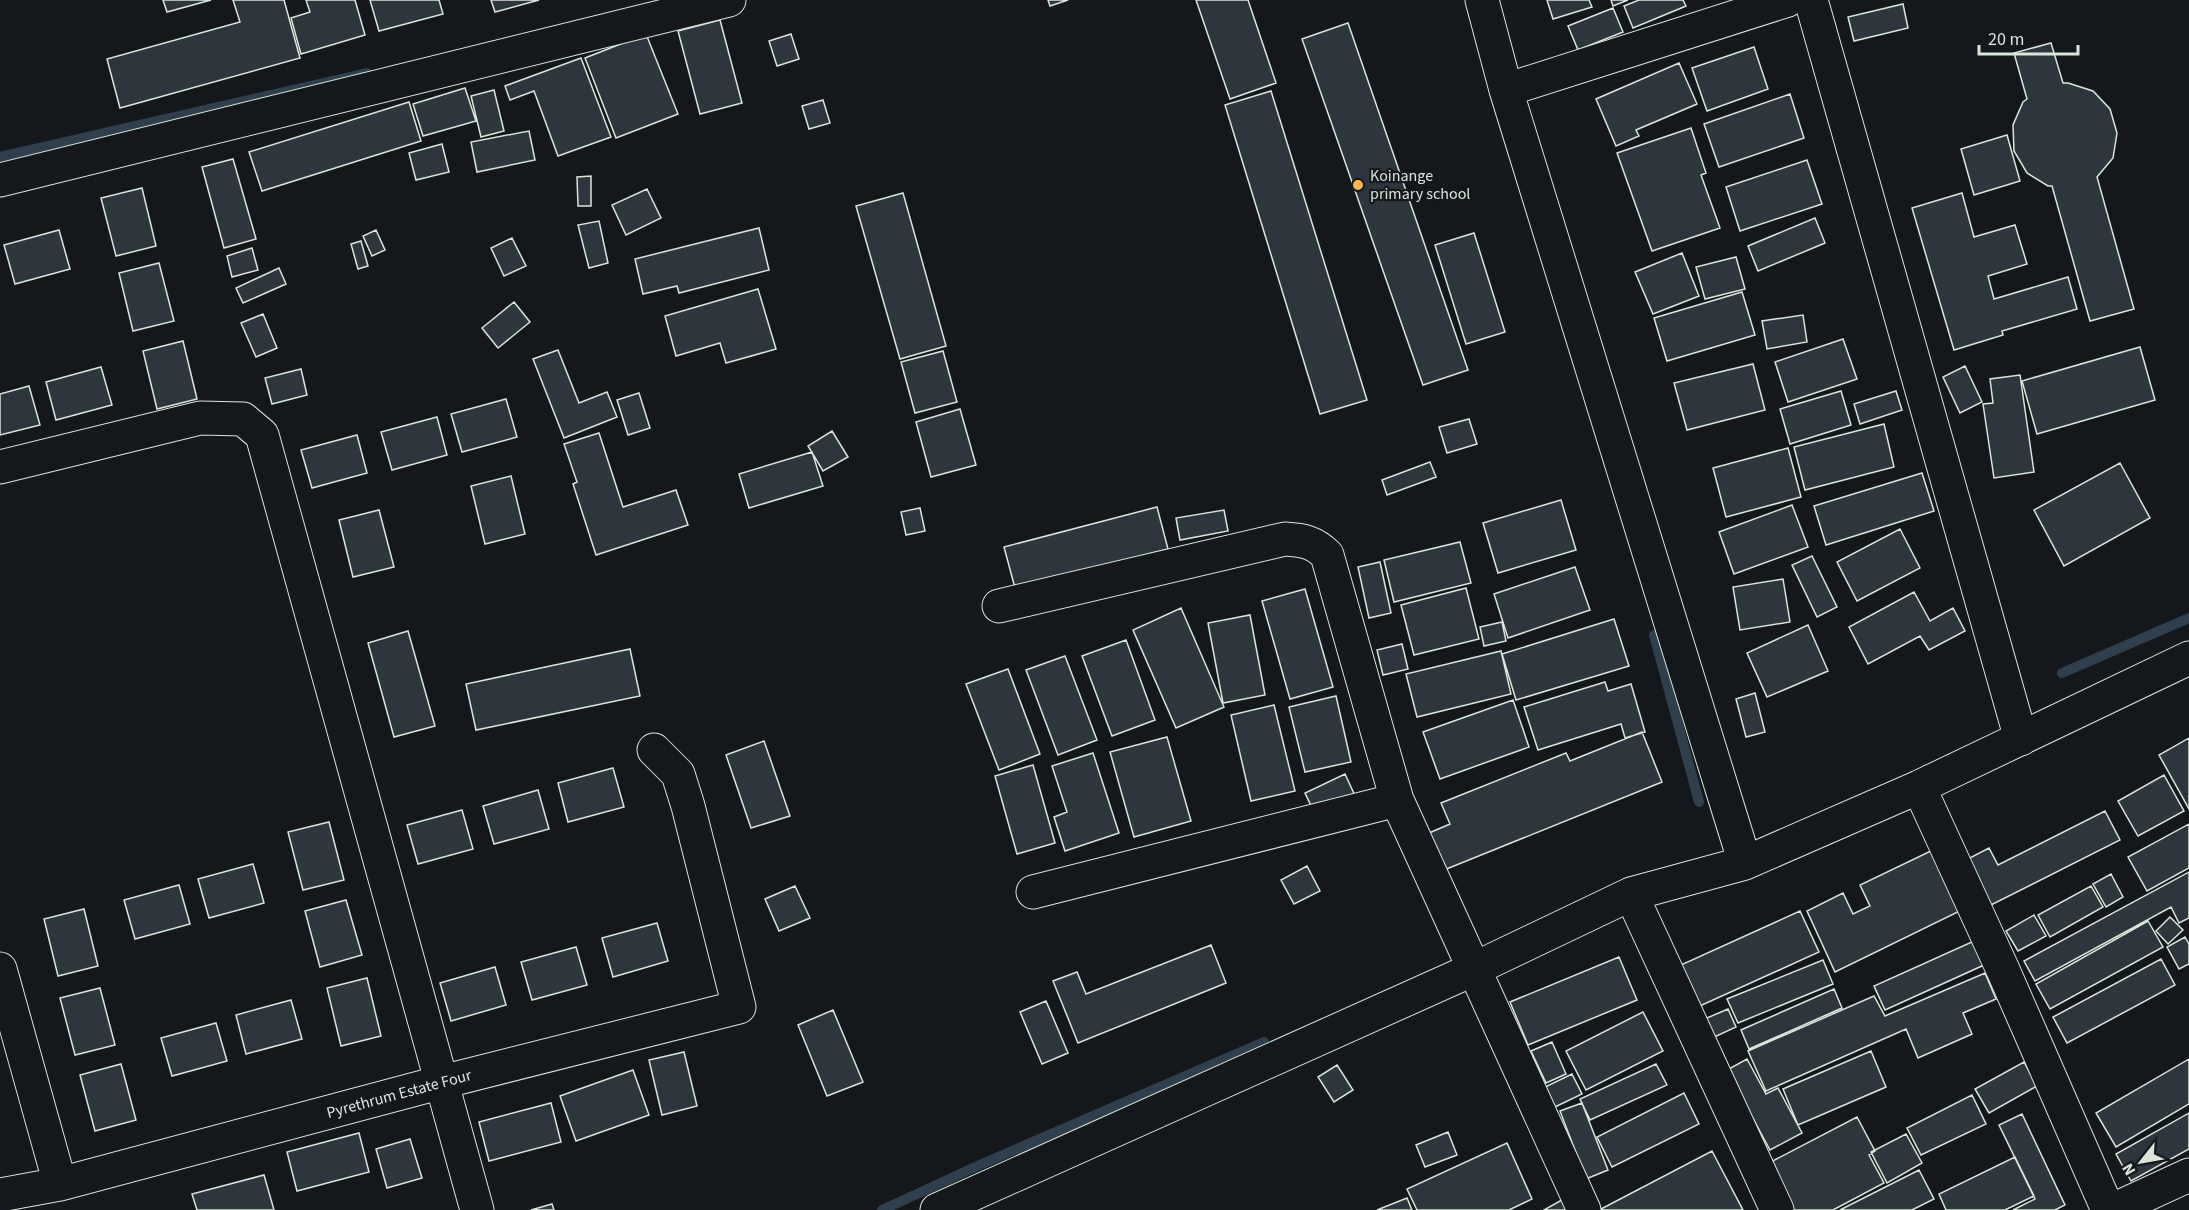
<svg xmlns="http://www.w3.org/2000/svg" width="2189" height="1210" font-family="'Source Sans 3',sans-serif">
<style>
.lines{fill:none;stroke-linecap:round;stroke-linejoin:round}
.stream{stroke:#2f3f4d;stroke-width:10}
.building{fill:#2c363c;stroke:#d8e6dc;stroke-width:1.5}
.minor-casing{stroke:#d8e6dc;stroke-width:35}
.minor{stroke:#14181c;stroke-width:33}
.poi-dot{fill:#ffb74d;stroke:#14181c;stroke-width:2}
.labels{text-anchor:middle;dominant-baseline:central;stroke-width:4.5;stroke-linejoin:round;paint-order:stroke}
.poi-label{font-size:16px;fill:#d8e6dc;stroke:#14181c;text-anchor:start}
.street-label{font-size:16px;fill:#d8e6dc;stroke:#14181c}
</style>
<rect width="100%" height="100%" fill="#14181c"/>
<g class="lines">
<path class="stream" d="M0,157L367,73
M1654,635L1699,802
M2062,673L2189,618
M882,1210L982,1164L1264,1042"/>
</g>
<path class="building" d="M163,0H211L167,12Z
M233,0H284L300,58L120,108L107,59L240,22Z
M306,0H355L365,35L301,54L291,18L310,12Z
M370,0H439L443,14L379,31Z
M491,0H539L495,12Z
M1048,0H1068L1050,6Z
M1196,0H1248L1276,83L1230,99Z
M1547,0H1589L1592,7L1553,19Z
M1611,0H1628L1613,6Z
M1639,0H1683L1686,6L1633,28L1624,6Z
M1903,4L1908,28L1854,41L1848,17Z
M1613,8L1623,32L1578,50L1568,26Z
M720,20L742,103L700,114L678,31Z
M1348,23L1468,370L1423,385L1302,39Z
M646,34L678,114L616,138L585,58Z
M791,34L799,59L777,66L769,41Z
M2051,43L2063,83H2068L2093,91L2110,109L2117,133L2113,158L2097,177L2134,309L2090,321L2052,186H2048L2027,173L2014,151L2013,125L2023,102L2027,99L2014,53Z
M1754,47L1768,89L1707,111L1692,68Z
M581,58L611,137L558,156L534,91L510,100L505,86Z
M1679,63L1697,104L1636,130L1639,136L1616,146L1596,99Z
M465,88L476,121L423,136L413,104Z
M494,90L504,131L481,137L471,96Z
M1271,91L1367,400L1320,414L1225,105Z
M1790,94L1804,138L1719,167L1704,124Z
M823,100L830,123L809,129L802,106Z
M409,102L421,141L262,191L249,152Z
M1691,128L1706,173L1701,175L1720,228L1652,251L1617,153Z
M529,131L535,160L477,172L471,142Z
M2007,135L2020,181L1974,195L1961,149Z
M442,144L449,172L416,180L409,153Z
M233,159L256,239L224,248L202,167Z
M1807,160L1822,204L1740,231L1726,187Z
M591,176V206H578L577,177Z
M142,188L156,246L116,256L101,198Z
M647,189L661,218L626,235L612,205Z
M903,193L946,346L900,359L856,206Z
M1962,193L1974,237L2015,225L2027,264L1988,276L1994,299L2068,277L2077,309L2002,331L2003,335L1954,350L1912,208Z
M1815,218L1825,243L1758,271L1748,246Z
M599,221L608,263L589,268L578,225Z
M759,228L769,270L679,293L677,286L643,294L635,259Z
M59,230L70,269L15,284L4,245Z
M376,230L385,250L372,256L363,236Z
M1474,233L1505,332L1466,344L1435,245Z
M512,238L526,266L504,276L491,248Z
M361,241L368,266L358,269L351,244Z
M252,248L258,270L232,277L227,256Z
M1682,253L1699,296L1653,314L1635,272Z
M1736,257L1745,289L1705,299L1696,267Z
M159,263L174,321L133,331L119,273Z
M279,268L286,284L243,303L236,288Z
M758,289L776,349L726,363L720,343L676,356L665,316Z
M1742,292L1755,335L1667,361L1654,318Z
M514,302L530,322L498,348L482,328Z
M263,314L277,348L256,357L241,323Z
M1803,315L1807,342L1767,349L1762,321Z
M1843,339L1857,379L1788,402L1775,362Z
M183,341L197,399L157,409L143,351Z
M2140,347L2155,400L2037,434L2022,381Z
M558,350L579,403L607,392L617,417L564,438L533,359Z
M943,351L957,402L915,413L901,362Z
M1753,364L1765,410L1687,430L1674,383Z
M1965,366L1982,402L1960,413L1943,377Z
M101,367L112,405L56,420L46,382Z
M301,369L307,395L272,404L265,378Z
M2020,375L2034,472L1994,478L1983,404L1993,403L1990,379Z
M29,386L40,425L0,435V394Z
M1841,391L1851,425L1790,444L1780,409Z
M1896,391L1902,410L1860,424L1854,404Z
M639,393L650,428L628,435L617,400Z
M506,399L517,437L462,452L451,414Z
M960,409L976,465L931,477L916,422Z
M437,417L447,455L392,470L381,432Z
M1469,419L1477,444L1447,453L1439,427Z
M1884,424L1894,467L1805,490L1794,447Z
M832,431L848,457L823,471L808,446Z
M599,433L623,507L676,490L688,525L596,555L573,484L577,482L564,444Z
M357,435L367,473L312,488L301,450Z
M1788,448L1801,497L1726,517L1713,468Z
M812,452L823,486L749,508L739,474Z
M1430,462L1436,477L1387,495L1382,480Z
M2120,463L2150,518L2064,566L2034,510Z
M1922,473L1934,511L1826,545L1814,506Z
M511,476L525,534L485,544L471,486Z
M1561,500L1576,550L1498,573L1483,523Z
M1792,505L1808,547L1734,574L1719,532Z
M1157,507L1168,549L1015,588L1004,547Z
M920,508L925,531L906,535L901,512Z
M379,510L394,567L353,577L339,520Z
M1224,510L1228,531L1180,540L1176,518Z
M1900,529L1920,568L1857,601L1837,562Z
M1460,542L1471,583L1394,602L1384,560Z
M1812,556L1837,607L1817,617L1792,565Z
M1380,562L1391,613L1369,618L1358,567Z
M1575,567L1590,610L1508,638L1494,594Z
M1783,579L1790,622L1740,630L1733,587Z
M1466,588L1479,639L1414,655L1401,605Z
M1305,589L1333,687L1290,699L1262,601Z
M1914,592L1930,621L1953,608L1965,631L1929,650L1920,636L1868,664L1849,627Z
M1181,608L1224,707L1176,728L1133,630Z
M1250,615L1265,695L1223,703L1208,623Z
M1614,619L1629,666L1516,700L1502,654Z
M1502,622L1506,641L1484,646L1480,627Z
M1808,625L1828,671L1767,697L1747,653Z
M408,631L435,726L394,737L368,643Z
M1126,640L1155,720L1112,736L1082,656Z
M1402,644L1408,669L1383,675L1377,650Z
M630,649L640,696L476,730L466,684Z
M1501,651L1511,694L1417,717L1406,674Z
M1065,656L1097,740L1058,755L1026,670Z
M1008,669L1040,754L999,770L966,684Z
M1605,682L1608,691L1631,684L1645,732L1625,738L1621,724L1538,750L1524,707Z
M1755,693L1765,732L1746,737L1736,699Z
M1336,696L1351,762L1305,772L1289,707Z
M1513,700L1529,747L1440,779L1423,732Z
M1274,705L1295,791L1251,801L1231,715Z
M1642,732L1662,782L1444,870L1429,833L1450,824L1441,803L1566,753L1570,761Z
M1167,737L1191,821L1134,837L1110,752Z
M2189,738V809L2159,755Z
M764,741L790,816L751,828L726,755Z
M1093,753L1119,833L1065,851L1054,817L1067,812L1052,766Z
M1033,765L1055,843L1017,854L995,776Z
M613,768L624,807L568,822L558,783Z
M1345,774L1356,798L1316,816L1305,793Z
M2164,775L2184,811L2138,836L2118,801Z
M538,790L549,829L494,844L483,806Z
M462,810L473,849L418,864L407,825Z
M2105,811L2120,840L1985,908L1962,862L1989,848L1998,865Z
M329,822L344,880L303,890L288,832Z
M2189,824V868L2147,891L2128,857Z
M1937,848L1966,908L1835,972L1807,911L1843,893L1853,914L1870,906L1860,885Z
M253,864L264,903L209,918L198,879Z
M1307,866L1320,891L1294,904L1281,880Z
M2189,872V918L2179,923L2171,907L2035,981L2024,961Z
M2111,874L2123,897L2106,907L2093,884Z
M179,885L190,924L135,939L124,900Z
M795,886L810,918L779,931L765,899Z
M2091,886L2103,907L2050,937L2038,915Z
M346,900L362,955L320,967L305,911Z
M84,909L98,966L58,976L44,919Z
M1800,911L1819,952L1691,1010L1672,969Z
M2034,915L2046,936L2018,951L2006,931Z
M2170,917L2183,930L2168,944L2156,931Z
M2148,921L2163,947L2050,1009L2036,984Z
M657,923L668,961L613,977L602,938Z
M2185,937L2189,944V964L2179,969L2167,947Z
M1974,941L1984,965L1885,1010L1874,986Z
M1211,945L1226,983L1078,1043L1053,981L1077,972L1086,994Z
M576,947L587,985L532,1000L521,962Z
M1619,957L1637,1000L1528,1045L1510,1002Z
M2161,959L2175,985L2067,1043L2053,1017Z
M1823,960L1833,984L1738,1023L1727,999Z
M495,967L506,1005L451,1021L440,983Z
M1985,973L1996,999L1963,1013L1972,1034L1918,1058L1906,1029L1766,1091L1748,1051L1874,996L1885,1016Z
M367,978L381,1036L341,1046L327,988Z
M100,988L115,1045L75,1055L60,998Z
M1834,989L1842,1008L1749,1049L1741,1030Z
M291,1000L302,1039L246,1054L236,1015Z
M1046,1001L1068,1053L1042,1064L1020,1012Z
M1728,1009L1736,1027L1708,1040L1700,1021Z
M833,1010L863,1082L827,1096L798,1025Z
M1643,1012L1663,1051L1586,1090L1566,1051Z
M216,1023L227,1061L172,1076L161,1038Z
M1552,1042L1566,1074L1546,1083L1531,1051Z
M1871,1051L1886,1087L1798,1125L1783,1089Z
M684,1052L697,1106L662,1115L649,1060Z
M1747,1059L1766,1094L1778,1088L1802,1133L1770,1150L1727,1070Z
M2189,1059V1104L2116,1147L2096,1113Z
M2024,1062L2037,1086L1989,1113L1975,1089Z
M121,1064L136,1120L95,1131L80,1075Z
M1656,1064L1667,1085L1590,1120L1580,1099Z
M1337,1065L1353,1090L1334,1102L1318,1077Z
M633,1070L649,1115L576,1141L560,1096Z
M1572,1074L1582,1094L1555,1107L1545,1087Z
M1684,1093L1699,1124L1612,1167L1597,1137Z
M1972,1095L1986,1124L1921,1155L1907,1128Z
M551,1103L561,1142L489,1161L479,1122Z
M1582,1103L1608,1170L1586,1179L1560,1111Z
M2189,1113V1149L2131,1181L2116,1154Z
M2022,1114L2065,1205L2055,1210H2013L2035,1199L1999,1125Z
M1857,1117L1875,1151L1869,1155L1884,1183L1833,1210H1791L1767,1164Z
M1448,1132L1457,1155L1425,1167L1416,1145Z
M359,1133L369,1172L297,1191L287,1152Z
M1906,1134L1922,1163L1887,1183L1871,1152Z
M410,1139L422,1178L387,1188L376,1149Z
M1507,1143L1532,1199L1509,1210H1417L1407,1189Z
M1712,1151L1743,1210H1601V1209Z
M2015,1157L2034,1196L2005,1210H1946L1939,1194Z
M1919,1170L1934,1199L1912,1210H1840Z
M264,1175L274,1210H197L192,1194Z
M1567,1197L1574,1210H1544Z
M1407,1198L1412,1210H1377Z
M552,1204L554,1210H531Z"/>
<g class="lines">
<g class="minor-casing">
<path id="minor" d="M1482,0L1506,90L1745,863
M1811,0L2021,739
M1506,90L1788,0
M0,180L729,0
M0,467L200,418L243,419L262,435L477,1210
M999,606L1285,539C1303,540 1314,542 1327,555L1397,800L1584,1210
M1919,787L2003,970L2108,1210
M1033,892L1397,800
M1631,894L1777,1210
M0,969L60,1184L0,1195
M60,1184L442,1082L739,1007L688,806L678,774L654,750
M937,1210L1474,969L1631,894L1745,863L1919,787L2189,658
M2113,1210L2189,1175"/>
</g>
<use href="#minor" class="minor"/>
</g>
<circle class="poi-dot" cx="1358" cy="185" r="6"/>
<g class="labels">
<g class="poi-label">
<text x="1370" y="176">Koinange<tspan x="1370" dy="18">primary school</tspan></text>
</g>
<g class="street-label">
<text transform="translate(399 1094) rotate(-15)">Pyrethrum Estate Four</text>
</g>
</g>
<g transform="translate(2141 1162) rotate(239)" stroke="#14181c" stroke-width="4.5" paint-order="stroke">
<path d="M0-4.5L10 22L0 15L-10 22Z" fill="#d8e6dc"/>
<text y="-9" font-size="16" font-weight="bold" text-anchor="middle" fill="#d8e6dc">N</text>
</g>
<path d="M1979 45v9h99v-9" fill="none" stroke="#d8e6dc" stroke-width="3"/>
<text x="1988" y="45" font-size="18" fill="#d8e6dc" stroke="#14181c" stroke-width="4.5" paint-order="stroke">20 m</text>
</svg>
